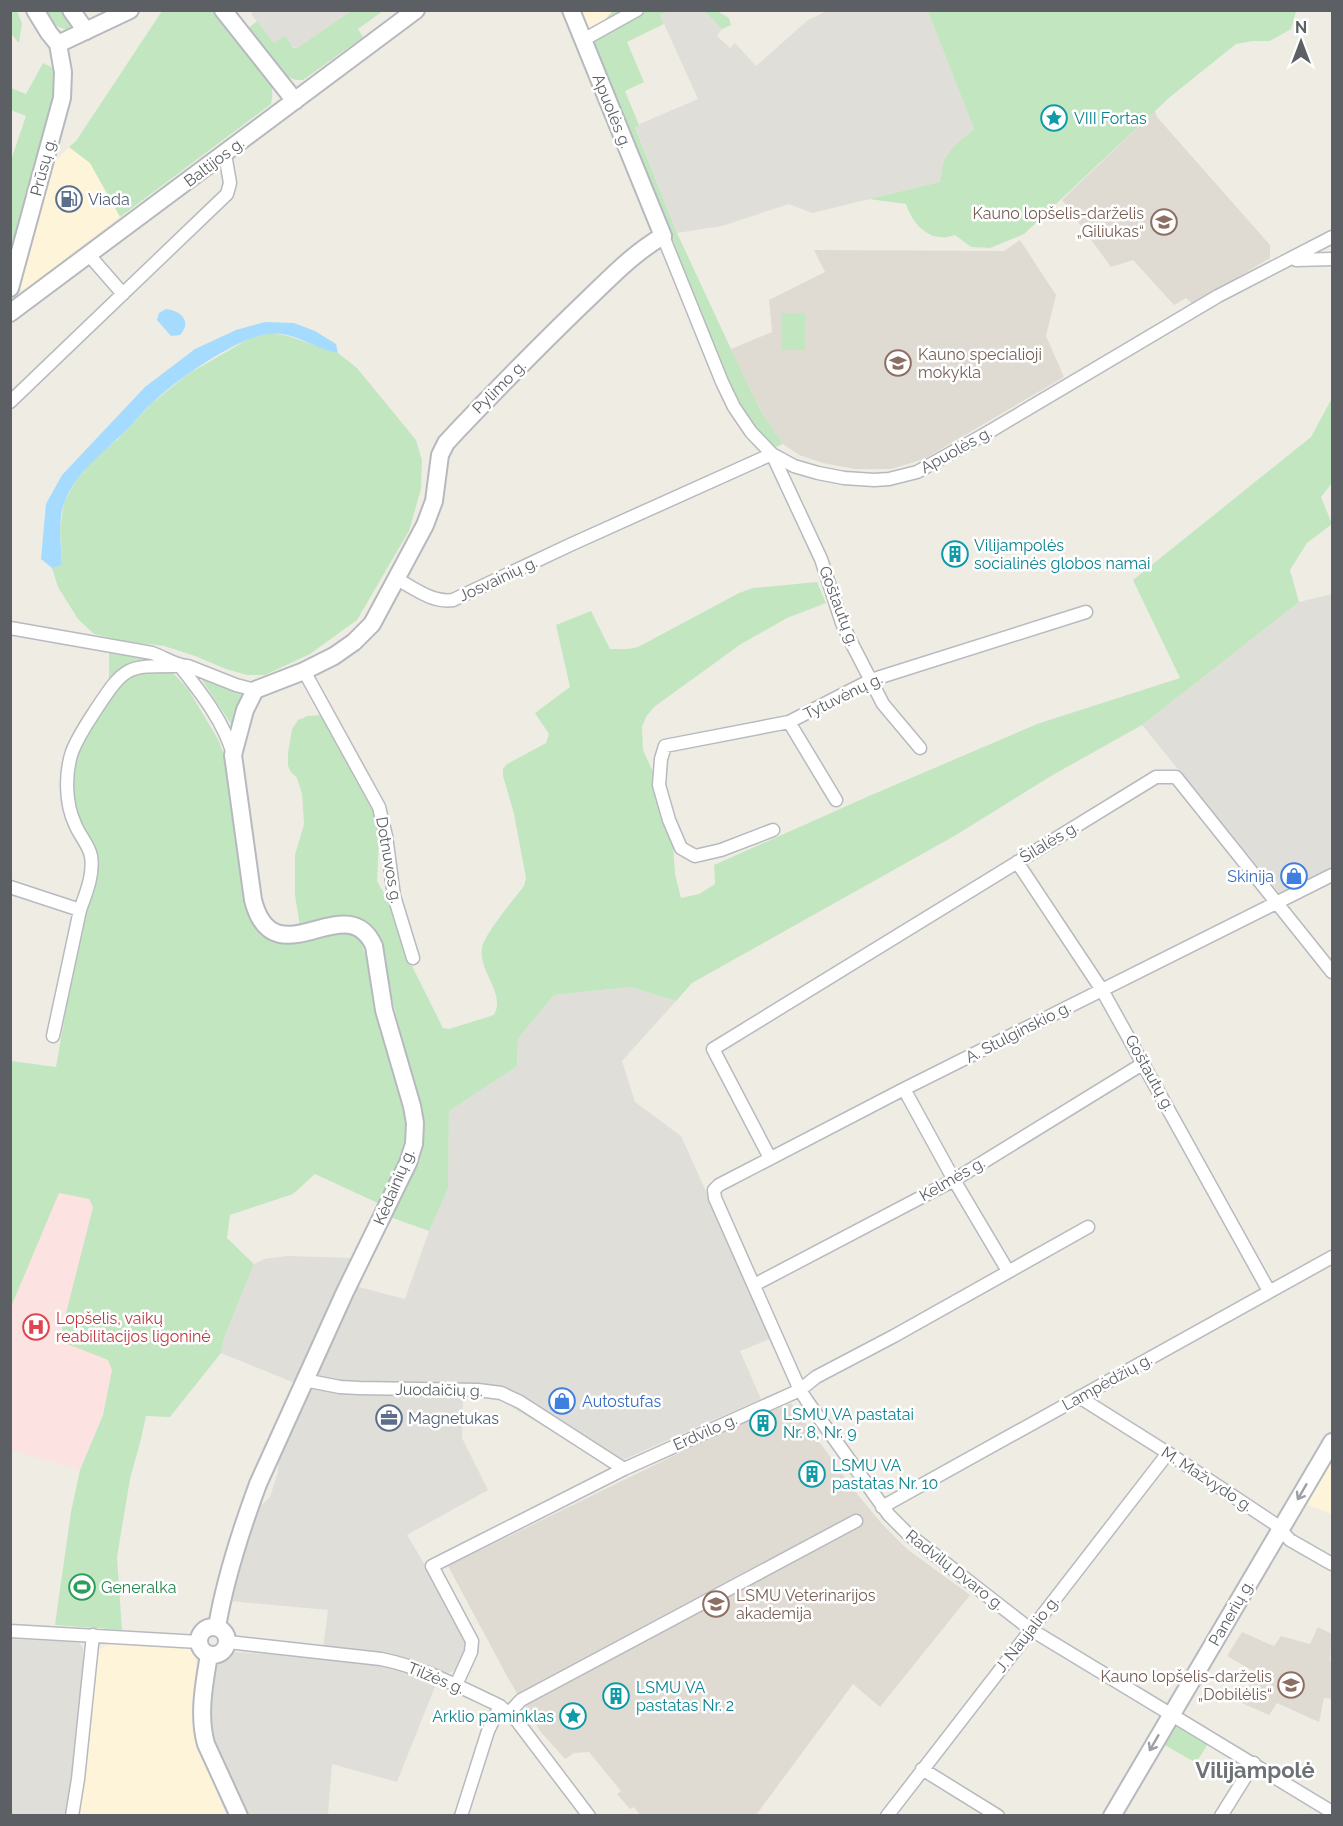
<svg xmlns="http://www.w3.org/2000/svg" width="1343" height="1826" font-family="Raleway,sans-serif">
<style>
.commercial{fill:#fef4da}
.industrial{fill:#e0ded9}
.education{fill:#dfdbd2}
.medical{fill:#fce2e0}
.green{fill:#c2e7c0}
.water{fill:#a4dbff}
.lines{fill:none;stroke-linecap:round;stroke-linejoin:round}
.street-casing{stroke:#b7babe;stroke-width:15}
.secondary-casing{stroke:#b6b9be;stroke-width:20}
.street{stroke:#fff;stroke-width:12}
.secondary{stroke:#fff;stroke-width:16}
.oneway{stroke:#9da0a3}
.labels{text-anchor:middle;dominant-baseline:central;stroke-width:5;stroke-linejoin:round;paint-order:stroke}
.street-label{font-size:16px;fill:#5c6065;stroke:#fff}
.culture-label{font-size:16px;fill:#0d838f;stroke:#fff;text-anchor:start}
.service-label{font-size:16px;fill:#4e5e75;stroke:#fff;text-anchor:start}
.education-label{font-size:16px;fill:#785e54;stroke:#fff;text-anchor:end}
.shop-label{font-size:16px;fill:#366cbe;stroke:#fff;text-anchor:end}
.health-label{font-size:16px;fill:#be3a42;stroke:#fff;text-anchor:start}
.leisure-label{font-size:16px;fill:#27864d;stroke:#fff;text-anchor:start}
.district-label{font-size:22px;font-weight:bold;fill:#6d7277;stroke:#fff}
</style>
<rect width="100%" height="100%" fill="#efece4"/>
<path class="commercial" d="M578,11H613L600,25L590,31Z
M69,147L90,163L120,217L24,290L20,289L18,286L51,166Z
M1332,1454V1514L1303,1503Z
M109,1644L189,1647L196,1650L197,1725L200,1748L226,1815L78,1816L82,1793L97,1651Z"/>
<path class="industrial" d="M256,10L351,11L297,48L274,43L251,14Z
M928,10L974,129L954,146L940,182L812,213L789,204L722,226L677,233L635,126L698,99L660,15L668,11H704L722,29L717,36L730,48L735,43L756,66L808,20L827,11Z
M1332,594V868L1280,894L1142,725L1299,602Z
M631,987L676,1001L622,1061L635,1102L681,1136L772,1338L740,1351L761,1399L609,1466L495,1397L463,1396L462,1438L488,1490L407,1535L422,1560L467,1642V1648L459,1667L452,1672L446,1673L413,1660L382,1655L323,1648L328,1610L230,1601L257,1509L270,1497L278,1472L279,1457L355,1286L405,1299L429,1231L448,1189L449,1111L517,1066L518,1039L554,995Z
M287,1256L354,1258L295,1383L221,1353L224,1338L254,1264L264,1259Z
M10,1639L72,1642L79,1643L83,1648V1665L75,1754L66,1815H11Z
M235,1652L332,1658L375,1663L401,1669L436,1684L397,1782L332,1764L328,1815H245L210,1736L209,1710L216,1670L221,1659L228,1653Z"/>
<path class="education" d="M1155,111L1157,117L1270,245V258L1193,304L1186,298L1174,305L1133,260L1111,267L1062,200Z
M1020,240L1056,295L1046,336L1064,377L924,459L891,469H855L823,463L799,455L783,444L762,413L731,349L772,332L769,300L825,272L814,250L1004,251Z
M791,1403L858,1495L883,1525L907,1549L970,1595L880,1707L853,1684L756,1815H640L634,1807L630,1809L617,1794L621,1791L589,1752L574,1753L565,1759L540,1731L508,1678L448,1566L718,1434Z
M1318,1627L1332,1634L1330,1661L1332,1662V1699L1324,1698L1319,1722L1277,1703L1269,1715L1242,1703L1255,1672L1227,1656L1242,1632L1274,1646L1281,1636L1310,1644Z"/>
<path class="medical" d="M59,1192L89,1199L93,1207L66,1343L108,1360L112,1370L103,1415L80,1470L11,1450L10,1400L12,1399L10,1392L11,1307Z"/>
<path class="green" d="M10,11H17L22,23L19,43L11,34Z
M44,11H66L77,27L73,30C57,30 52,22 44,11Z
M162,11H213L226,22L268,78C273,87 273,94 271,104L120,217L90,163L69,147L76,141Z
M351,11H383L358,29L363,37L303,80H296L285,76L250,32V27L257,21L274,43L285,36L293,48H297Z
M613,11H668L660,15L664,24L627,42L644,82L625,91L639,125L635,127L677,233L731,349L762,413L783,444L776,447L761,435L740,405L719,358L676,254L590,31L600,25Z
M704,11H717L729,18L731,25L722,29Z
M928,11H1298L1296,12L1291,29L1270,41H1253L1236,44L1170,97L1024,234L990,248L971,247L955,235C930,244 913,225 906,204L869,199L940,182L944,160L954,146L974,129Z
M43,63L53,68C54,84 56,103 47,118L11,254V160L26,116L11,110V88L26,94Z
M781,313H805V350H782Z
M272,333L288,336L338,353L357,368L416,440L422,460L421,489L409,531L357,620L310,654L265,675H247L226,669L195,656L164,646L123,641L94,634L78,619L58,587L52,568L62,564L60,528L64,503L75,482L95,458L118,439L152,403L188,374L252,337Z
M1332,398V483L1321,497L1332,524L1307,543L1290,570L1299,602L1142,725L1051,776L956,835L692,983L676,1001L631,987L554,995L518,1039L517,1066L449,1111L448,1189L429,1231L390,1217L400,1201L419,1156L421,1133L416,1096L380,949L371,934L300,927L295,895V855L304,824L302,794L297,778L291,772L288,766V753L292,729L298,720L308,716L322,715L365,790L373,809L379,839L377,881L388,900L408,958L443,1028L449,1029L494,1015C506,993 478,971 482,948C485,933 514,899 524,886L526,878L514,814L503,776V769L507,764L546,743L549,734L535,713L570,687L556,625L591,611L610,649H628L638,647L739,593L753,588L817,582L826,603L787,618L741,644L654,707L646,717L642,727L643,750L659,785L673,845L675,874L681,898L699,894L715,884L714,865L869,796L1037,724L1180,678L1133,580L1311,437Z
M109,651L151,661L172,672L188,689L219,741L230,772L249,918C253,924 257,933 263,937C282,950 325,936 347,932L360,940L371,970L405,1107C408,1147 398,1170 382,1205L315,1174L293,1194L230,1215L227,1238L254,1264L224,1338L221,1353L170,1417L146,1416L141,1439L130,1479L117,1557L122,1630L55,1625L71,1512L80,1470L103,1415L112,1370L108,1360L65,1343L61,1333L93,1207L89,1199L59,1193L11,1307V1061L56,1067L82,917L95,870L75,818L71,783L75,752L109,698Z
M204,678L245,694L233,727L202,680Z
M1176,1722L1209,1742L1196,1763L1163,1744Z"/>
<path class="water" d="M166,309C182,311 192,322 180,335L171,336L157,320L159,313Z
M265,322L294,323L315,331L336,344L338,353C315,349 292,330 268,334C236,338 176,380 152,403C140,414 130,428 117,439C96,459 76,474 65,501C57,520 61,545 62,565L52,568L41,559L46,504L62,475L145,387L195,349L236,330Z"/>
<g class="lines">
<g class="street-casing">
<path id="street" d="M583,40L637,10
M663,236L722,382L734,407L751,432L772,454L794,466L818,473L844,478L874,480L889,479L917,472L987,433L1218,296L1332,237
M89,255L123,294
M1296,260L1332,259
M10,402L227,194L230,183L225,154
M397,579C415,589 433,603 453,600L572,544L772,454L821,559L842,623L850,640L883,704L920,748
M10,628L152,653C164,657 176,666 188,666L236,685L255,690
M304,671L379,807L386,836L394,896L413,958
M789,722L836,800
M773,830L721,850L695,856L681,848L669,820L659,785L661,759L665,746L789,722L871,680L1086,612
M1017,862L1102,990L1269,1291
M1332,875L904,1089L719,1185L714,1190L715,1198L800,1390L807,1401L889,1515L908,1534L1030,1629L1332,1812
M10,887L80,910L53,1036
M80,910C86,893 94,875 91,856C89,845 79,835 75,824C65,803 65,773 72,752C78,736 88,722 97,708C126,664 128,666 180,666C201,693 223,720 233,754
M904,1089L954,1180L1008,1271
M770,1158L713,1049L1156,777H1176L1332,972
M754,1285L954,1180L1144,1063
M304,1380L340,1387L359,1388L478,1390L501,1393L520,1402L624,1469
M1079,1397L1168,1453L1275,1524L1290,1540L1332,1564
M882,1507L1332,1257
M10,1631L199,1642
M228,1642L381,1659C421,1667 456,1685 492,1702L500,1706L517,1721L589,1816
M456,1685L471,1652L472,1641L432,1566L624,1469L800,1390L816,1377L894,1336L1088,1227
M509,1713L521,1700L856,1521
M922,1769L998,1816
M72,1816L78,1779L93,1635
M461,1816L488,1731L500,1706
M887,1816L1168,1453
M1221,1816L1254,1763"/>
</g>
<g class="secondary-casing">
<path id="secondary" d="M71,10L86,31
M223,10L295,101
M58,44L130,10
M10,288L62,98L63,72L58,44L49,33L35,10
M10,313L416,10
M199 1641a14 14 0 1 1 28 0a14 14 0 1 1-28 0Z
M217,1627C225,1579 241,1530 258,1484L345,1292L408,1163L414,1144L415,1123L412,1106L384,1010L374,946C347,885 274,982 253,900L233,755L245,710L255,690L304,671L334,656L354,642L372,624L425,525L434,501L440,455L446,443L458,430C501,385 544,341 589,298C612,276 635,252 663,236L571,10
M209,1655C204,1684 198,1716 206,1744L239,1816
M1112,1816L1332,1442"/>
</g>
<use href="#street" class="street"/>
<use href="#secondary" class="secondary"/>
</g>
<defs><path id="oneway-shaft" d="M-6 0H5M1.5-3L5.5 0L1.5 3" fill="none" stroke-width="1.6" stroke-linecap="round" stroke-linejoin="round" transform="scale(1.5)"/></defs>
<g class="oneway">
<use href="#oneway-shaft" transform="translate(1302 1492) rotate(120)"/>
<use href="#oneway-shaft" transform="translate(1154 1743) rotate(120)"/>
</g>
<defs>
<g id="sight-ring" transform="scale(1.35)"><circle r="9.5" fill="#fff" stroke="#0f9aa8" stroke-width="1.5"/><path d="M0-6L1.8-2.2L6-1.7L2.9 1.2L3.7 5.4L0 3.3L-3.7 5.4L-2.9 1.2L-6-1.7L-1.8-2.2Z" fill="#0f9aa8"/></g>
<g id="fuel-ring" transform="scale(1.35)"><circle r="9.5" fill="#fff" stroke="#5c6f8a" stroke-width="1.5"/><path d="M-5.5-6h7V0h2V4h1.3V-2.5L3-4.5l.8-.8L6-3V5H2.5V1h-1V6h-7ZM-4.2-4.7v3.2H.2V-4.7Z" fill="#5c6f8a"/></g>
<g id="school-ring" transform="scale(1.35)"><circle r="9.5" fill="#fff" stroke="#8d6e63" stroke-width="1.5"/><path d="M0-5L7-2L0 1L-7-2ZM-4 1L0 2.5L4 1V4Q0 6-4 4Z" fill="#8d6e63"/></g>
<g id="building-ring" transform="scale(1.35)"><circle r="9.5" fill="#fff" stroke="#0f9aa8" stroke-width="1.5"/><path d="M-4-6H4V6H1V3H-1V6H-4ZM-2.5-4.3h1.7v1.8h-1.7ZM.8-4.3h1.7v1.8H.8ZM-2.5-1h1.7V.8h-1.7ZM.8-1h1.7V.8H.8Z" fill="#0f9aa8"/></g>
<g id="shop-ring" transform="scale(1.35)"><circle r="9.5" fill="#fff" stroke="#3f7fe0" stroke-width="1.5"/><path d="M-5-2.5h2.3a2.7 3.5 0 0 1 5.4 0H5L5.5 6h-11ZM-1.5-2.5h3a1.5 2.3 0 0 0-3 0Z" fill="#3f7fe0"/></g>
<g id="hospital-ring" transform="scale(1.35)"><circle r="9.5" fill="#fff" stroke="#e0444e" stroke-width="1.5"/><path d="M-5-5h3v3.5h4V-5h3V5h-3V1.5h-4V5h-3Z" fill="#e0444e"/></g>
<g id="office-ring" transform="scale(1.35)"><circle r="9.5" fill="#fff" stroke="#5c6f8a" stroke-width="1.5"/><path d="M-6-3h4V-5.5h4V-3h4V5H-6ZM-1-4.5V-3h2v-1.5ZM-6 0V1H6V0Z" fill="#5c6f8a"/></g>
<g id="stadium-ring" transform="scale(1.35)"><circle r="9.5" fill="#fff" stroke="#2e9e5b" stroke-width="1.5"/><path d="M0-5a6.5 5 0 1 0 0 10a6.5 5 0 1 0 0-10ZM-3.5-1.8h7v3.6h-7Z" fill="#2e9e5b"/></g>
<g id="university-ring" transform="scale(1.35)"><circle r="9.5" fill="#fff" stroke="#8d6e63" stroke-width="1.5"/><path d="M0-5L7-2L0 1L-7-2ZM-4 1L0 2.5L4 1V4Q0 6-4 4Z" fill="#8d6e63"/></g>
</defs>
<g fill-rule="evenodd">
<use href="#sight-ring" x="1054" y="118"/>
<use href="#fuel-ring" x="69" y="199"/>
<use href="#school-ring" x="1164" y="222"/>
<use href="#school-ring" x="898" y="363"/>
<use href="#building-ring" x="955" y="554"/>
<use href="#shop-ring" x="1294" y="876"/>
<use href="#hospital-ring" x="36" y="1327"/>
<use href="#shop-ring" x="562" y="1401"/>
<use href="#office-ring" x="389" y="1418"/>
<use href="#building-ring" x="763" y="1423"/>
<use href="#building-ring" x="812" y="1474"/>
<use href="#stadium-ring" x="82" y="1587"/>
<use href="#university-ring" x="716" y="1604"/>
<use href="#school-ring" x="1291" y="1685"/>
<use href="#building-ring" x="616" y="1696"/>
<use href="#sight-ring" x="573" y="1716"/>
</g>
<g class="labels">
<g class="street-label">
<text transform="translate(612 111) rotate(68)">Apuolės g.</text>
<text transform="translate(214 162) rotate(-37)">Baltijos g.</text>
<text transform="translate(43 167) rotate(-75)">Prūsų g.</text>
<text transform="translate(499 387) rotate(-45)">Pylimo g.</text>
<text transform="translate(956 450) rotate(-29)">Apuolės g.</text>
<text transform="translate(498 579) rotate(-25)">Josvainių g.</text>
<text transform="translate(839 606) rotate(69)">Goštautų g.</text>
<text transform="translate(843 696) rotate(-26)">Tytuvėnų g.</text>
<text transform="translate(1049 842) rotate(-31)">Šilalės g.</text>
<text transform="translate(389 860) rotate(80)">Dotnuvos g.</text>
<text transform="translate(1018 1032) rotate(-27)">A. Stulginskio g.</text>
<text transform="translate(1150 1073) rotate(61)">Goštautų g.</text>
<text transform="translate(952 1179) rotate(-30)">Kelmės g.</text>
<text transform="translate(394 1187) rotate(-67)">Kėdainių g.</text>
<text transform="translate(1107 1382) rotate(-29)">Lampėdžių g.</text>
<text transform="translate(439 1390) rotate(1)">Juodaičių g.</text>
<text transform="translate(705 1432) rotate(-24)">Erdvilo g.</text>
<text transform="translate(1207 1479) rotate(33)">M. Mažvydo g.</text>
<text transform="translate(955 1570) rotate(38)">Radvilų Dvaro g.</text>
<text transform="translate(1231 1613) rotate(-60)">Panerių g.</text>
<text transform="translate(1027 1634) rotate(-52)">J. Naujalio g.</text>
<text transform="translate(436 1678) rotate(22)">Tilžės g.</text>
</g>
<g class="culture-label">
<text x="1074" y="118">VIII Fortas</text>
<text x="974" y="545">Vilijampolės<tspan x="974" dy="18">socialinės globos namai</tspan></text>
<text x="783" y="1414">LSMU VA pastatai<tspan x="783" dy="18">Nr. 8, Nr. 9</tspan></text>
<text x="832" y="1465">LSMU VA<tspan x="832" dy="18">pastatas Nr. 10</tspan></text>
<text x="636" y="1687">LSMU VA<tspan x="636" dy="18">pastatas Nr. 2</tspan></text>
<text x="554" y="1716" text-anchor="end">Arklio paminklas</text>
</g>
<g class="service-label">
<text x="88" y="199">Viada</text>
<text x="408" y="1418">Magnetukas</text>
</g>
<g class="education-label">
<text x="1144" y="213">Kauno lopšelis-darželis<tspan x="1144" dy="18">„Giliukas“</tspan></text>
<text x="918" y="354" text-anchor="start">Kauno specialioji<tspan x="918" dy="18">mokykla</tspan></text>
<text x="736" y="1595" text-anchor="start">LSMU Veterinarijos<tspan x="736" dy="18">akademija</tspan></text>
<text x="1272" y="1676">Kauno lopšelis-darželis<tspan x="1272" dy="18">„Dobilėlis“</tspan></text>
</g>
<g class="shop-label">
<text x="1274" y="876">Skinija</text>
<text x="582" y="1401" text-anchor="start">Autostufas</text>
</g>
<g class="health-label">
<text x="56" y="1318">Lopšelis, vaikų<tspan x="56" dy="18">reabilitacijos ligoninė</tspan></text>
</g>
<g class="leisure-label">
<text x="101" y="1587">Generalka</text>
</g>
<g class="district-label">
<text x="1255" y="1770">Vilijampolė</text>
</g>
</g>
<rect width="1343" height="1826" fill="none" stroke="#5c6065" stroke-width="24"/>
<g transform="translate(1301 42)" stroke="#ffffff" stroke-width="4.5" paint-order="stroke">
<path d="M0-4.5L10 22L0 15L-10 22Z" fill="#5c6065"/>
<text y="-9" font-size="16" font-weight="bold" text-anchor="middle" fill="#5c6065">N</text>
</g>
</svg>
